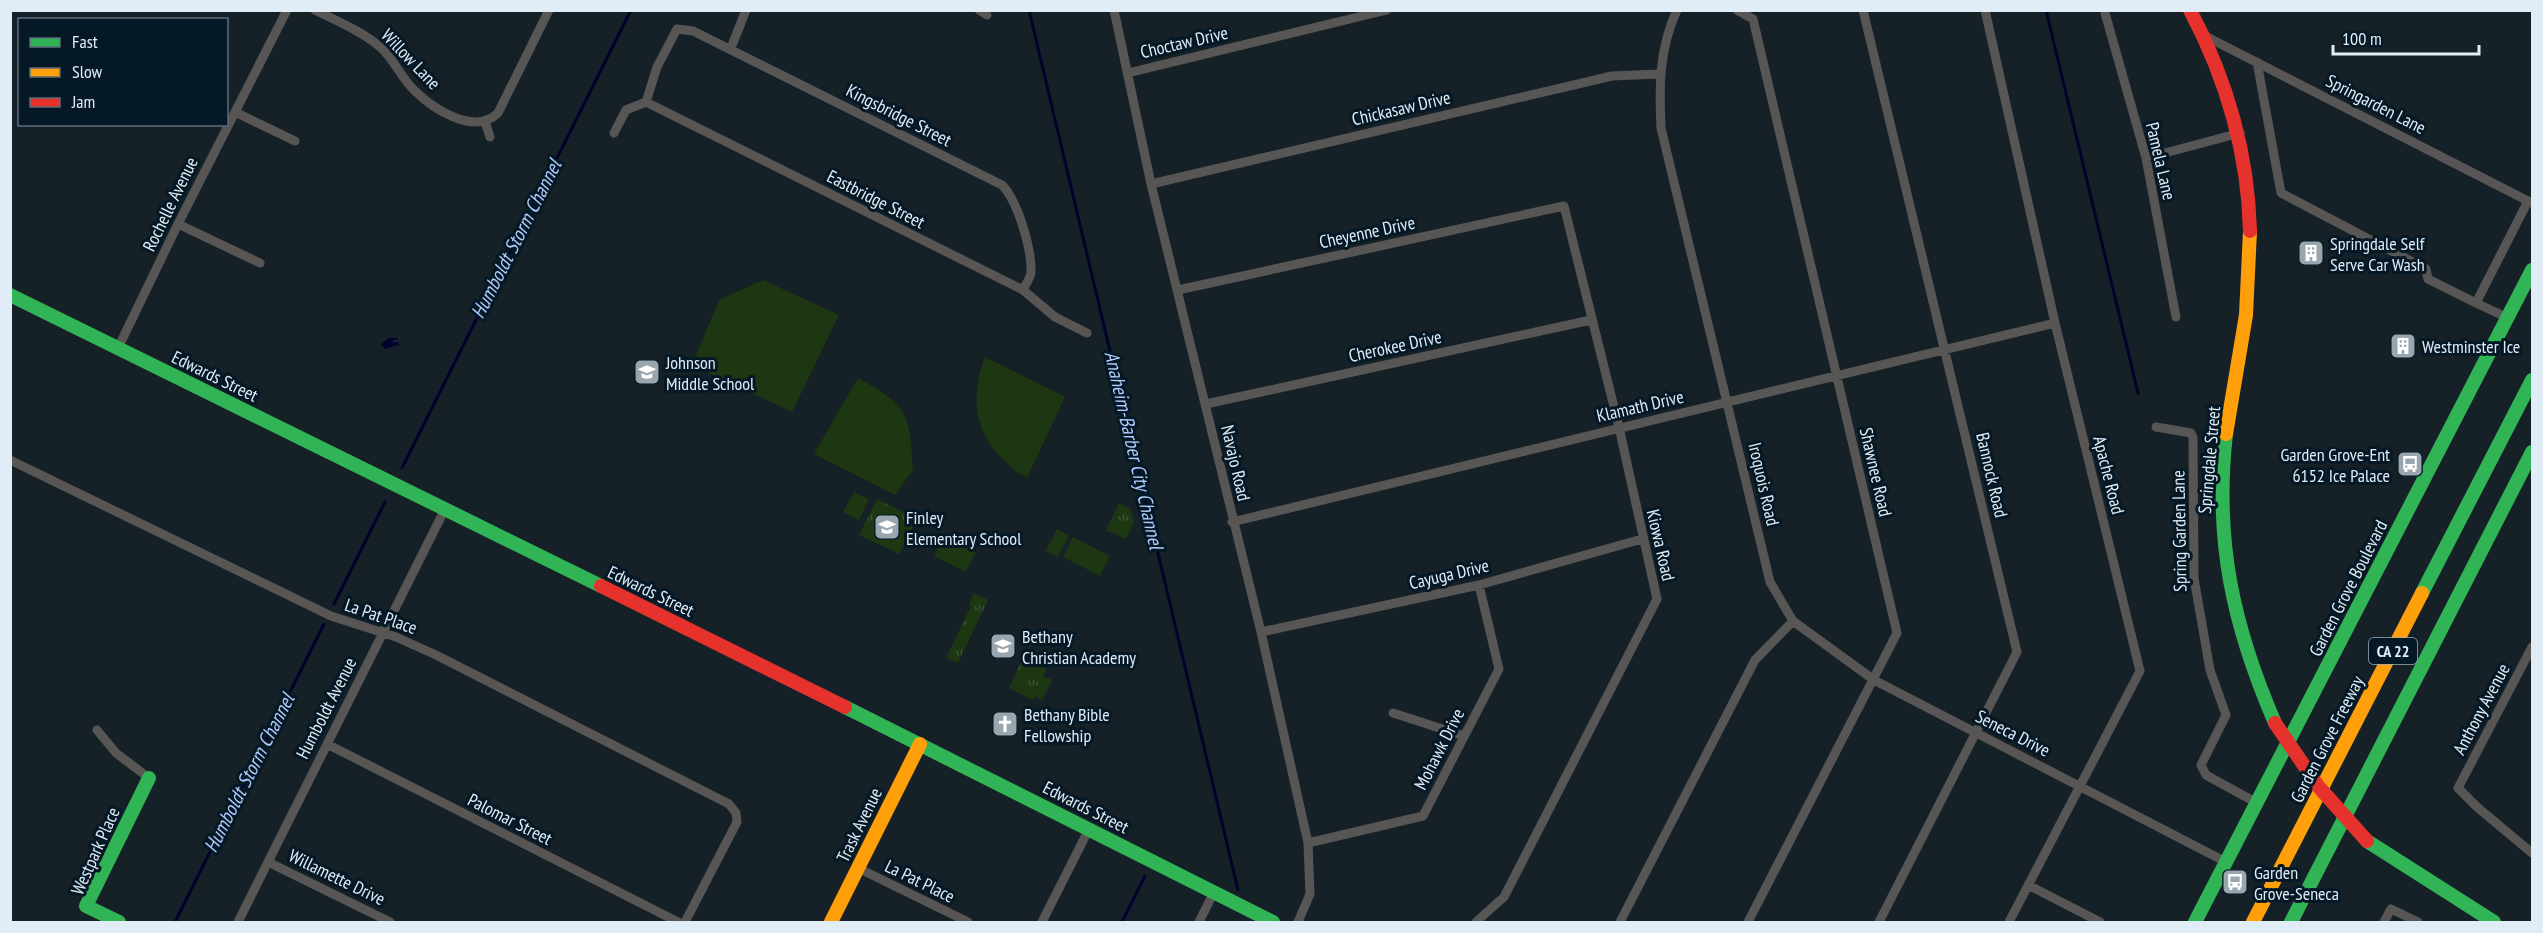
<svg xmlns="http://www.w3.org/2000/svg" width="2543" height="933" font-family="'PT Sans Narrow',sans-serif">
<style>
.park{fill:url(#park-tufts)}
.pitch{fill:#1c3711}
.water{fill:url(#water-ripples)}
.lines{fill:none;stroke-linecap:round;stroke-linejoin:round}
.stream{stroke:#02032c;stroke-width:3}
.street{stroke:#575655;stroke-width:9}
.fast{stroke:#30b455;stroke-width:14}
.slow{stroke:#ff9f0a;stroke-width:14}
.jam{stroke:#e5322d;stroke-width:14}
.jam-bridge{stroke:#e5322d;stroke-width:14}
.labels{text-anchor:middle;dominant-baseline:central;stroke-width:6;stroke-linejoin:round;paint-order:stroke}
.shield{fill:#051825;stroke:#9fadb7;stroke-width:1.5}
.shield-label{font-size:16px;font-weight:bold;fill:#e1edf6}
.street-label{font-size:18px;fill:#e1edf6;stroke:#051825}
.poi-label{font-size:18px;fill:#e1edf6;stroke:#051825;text-anchor:start}
.water-label{font-size:20px;font-style:italic;fill:#afccfc;stroke:#051825}
</style>
<defs>
<pattern id="park-tufts" width="24" height="20" patternUnits="userSpaceOnUse" patternTransform="scale(1.5)"><rect width="24" height="20" fill="#1c3711"/><path d="M3 7l-1-3M5 7V3M7 7l1-3M15 17l-1-3M17 17v-4M19 17l1-3" fill="none" stroke="#3d5434"/></pattern>
<pattern id="water-ripples" width="26" height="14" patternUnits="userSpaceOnUse" patternTransform="scale(1.5)"><rect width="26" height="14" fill="#02032c"/><path d="M2 4q2-2 4 0t4 0M15 11q2-2 4 0t4 0" fill="none" stroke="#27284b"/></pattern>
</defs>
<rect width="100%" height="100%" fill="#162127"/>
<path class="park" d="M877,499L917,519L899,554L859,535Z
M1119,503L1131,509L1134,522L1126,539L1106,530Z
M974,593L988,600L958,663L946,658L971,606L969,604Z
M1023,658L1046,669L1043,676L1052,680L1042,700L1035,696L1033,700L1009,688Z"/>
<path class="pitch" d="M763,280L839,315L792,412L692,365L719,300Z
M985,357L1065,397L1027,478C981,450 965,408 985,357Z
M858,378C909,406 910,414 913,470L895,495L814,454Z
M854,492L869,499L859,520L843,512Z
M1057,529L1069,535L1058,557L1046,551Z
M944,536L976,552L966,572L934,556Z
M1073,537L1110,556L1100,576L1063,557Z"/>
<path class="water" d="M389,338H397L401,344L385,349L381,344Z"/>
<g class="lines">
<path class="stream" d="M1029,10L1238,890
M2046,10L2138,393
M402,468L631,10
M334,604L385,502
M175,922L324,624
M1122,922L1145,876"/>
<path class="street" d="M315,10C337,21 361,31 379,46C394,58 400,77 414,90C433,109 474,136 498,113L549,10
M979,10L987,15
M1114,10L1151,184L1261,632L1308,843L1310,894L1298,922
M1737,10L1753,19L1897,633L1748,922
M1863,10L2017,652L1879,922
M1985,10L2055,323L2140,671L2009,922
M2105,13L2146,158L2176,317
M2205,36L2532,203
M731,48L746,10
M2257,62L2281,193L2426,269L2428,279L2476,303
M1128,73L1387,10
M646,102L1023,290L1055,317L1087,333
M235,112L295,141
M485,122L490,137
M614,133L626,110L646,102L657,67L677,29L693,31L1002,185C1018,201 1032,250 1031,273C1030,279 1025,285 1023,290
M2146,158L2240,133
M1151,184L1612,76L1659,74
M178,224L260,263
M1178,290L1564,206L1619,427L1657,599L1504,897L1476,922
M2508,318L2476,303L2528,201
M118,348L178,224L287,10
M1206,404L1591,320
M2156,427L2191,433L2193,438L2194,578L2210,670L2226,715L2201,765L2206,775L2257,803
M10,460L331,616L396,637L436,655L729,804L736,813L737,822L685,922
M1232,522L2055,323
M1793,621L1874,680L2226,862
M1261,632L1479,585L1642,539
M2532,647L2458,788L2477,807L2532,853
M1393,713L1464,736
M97,730L116,753L149,778
M327,744L678,922
M1308,843L1423,816L1499,669L1479,585
M268,862L390,922
M858,868L968,922
M2028,885L2100,922
M238,922L445,509
M1042,922L1089,829
M1199,922L1214,892
M1620,922L1755,660L1793,621L1770,582L1661,128C1659,86 1659,49 1677,10
M2384,922L2391,909L2418,922"/>
<path class="fast" d="M10,295L601,586
M2226,434C2214,540 2233,626 2275,723
M2422,593L2532,380
M845,707L1273,922
M2367,841L2494,922
M119,922L86,906L149,778
M2195,922L2532,270
M2291,922L2532,452"/>
<path class="slow" d="M2226,434L2246,315L2250,231
M831,922L920,744
M2253,922L2422,593"/>
<path class="jam" d="M2190,10C2227,80 2248,152 2250,231
M601,586L845,707"/>
<path class="jam-bridge" d="M2275,723L2318,786L2367,841"/>
</g>
<defs>
<g id="building-square" transform="scale(1.35)"><rect x="-9" y="-9" width="18" height="18" rx="4" fill="#9aa6ae" stroke="#051825"/><path d="M-4-6H4V6H1V3H-1V6H-4ZM-2.5-4.3h1.7v1.8h-1.7ZM.8-4.3h1.7v1.8H.8ZM-2.5-1h1.7V.8h-1.7ZM.8-1h1.7V.8H.8Z" fill="#fff"/></g>
<g id="school-square" transform="scale(1.35)"><rect x="-9" y="-9" width="18" height="18" rx="4" fill="#9aa6ae" stroke="#051825"/><path d="M0-5L7-2L0 1L-7-2ZM-4 1L0 2.5L4 1V4Q0 6-4 4Z" fill="#fff"/></g>
<g id="bus-square" transform="scale(1.35)"><rect x="-9" y="-9" width="18" height="18" rx="4" fill="#9aa6ae" stroke="#051825"/><path d="M-5-6H5V4H4V6H2V4H-2V6H-4V4H-5ZM-3.5-4V0h7V-4ZM-3.5 1.2v1.5H-2V1.2ZM2 1.2v1.5H3.5V1.2Z" fill="#fff"/></g>
<g id="church-square" transform="scale(1.35)"><rect x="-9" y="-9" width="18" height="18" rx="4" fill="#9aa6ae" stroke="#051825"/><path d="M-1.2-6h2.4v3.5h3.3v2.4h-3.3V6h-2.4V-.1h-3.3v-2.4h3.3Z" fill="#fff"/></g>
</defs>
<g fill-rule="evenodd">
<use href="#building-square" x="2311" y="253"/>
<use href="#building-square" x="2403" y="346"/>
<use href="#school-square" x="647" y="372"/>
<use href="#bus-square" x="2410" y="464"/>
<use href="#school-square" x="887" y="527"/>
<use href="#school-square" x="1003" y="646"/>
<use href="#church-square" x="1005" y="724"/>
<use href="#bus-square" x="2235" y="882"/>
</g>
<g class="labels">
<rect class="shield" x="2369" y="638" width="48" height="26" rx="4.5"/>
<g class="shield-label">
<text x="2393" y="651">CA 22</text>
</g>
<g class="street-label">
<text transform="translate(1184 42) rotate(-13)">Choctaw Drive</text>
<text transform="translate(411 59) rotate(46)">Willow Lane</text>
<text transform="translate(2376 104) rotate(27)">Springarden Lane</text>
<text transform="translate(1401 108) rotate(-13)">Chickasaw Drive</text>
<text transform="translate(899 115) rotate(27)">Kingsbridge Street</text>
<text transform="translate(2161 161) rotate(77)">Pamela Lane</text>
<text transform="translate(876 199) rotate(27)">Eastbridge Street</text>
<text transform="translate(170 204) rotate(-64)">Rochelle Avenue</text>
<text transform="translate(1367 232) rotate(-12)">Cheyenne Drive</text>
<text transform="translate(1395 346) rotate(-12)">Cherokee Drive</text>
<text transform="translate(215 376) rotate(26)">Edwards Street</text>
<text transform="translate(1640 406) rotate(-13)">Klamath Drive</text>
<text transform="translate(2209 460) rotate(-85)">Springdale Street</text>
<text transform="translate(1236 463) rotate(77)">Navajo Road</text>
<text transform="translate(1876 472) rotate(77)">Shawnee Road</text>
<text transform="translate(1992 475) rotate(77)">Bannock Road</text>
<text transform="translate(2109 475) rotate(76)">Apache Road</text>
<text transform="translate(1764 484) rotate(77)">Iroquois Road</text>
<text transform="translate(2179 531) rotate(-91)">Spring Garden Lane</text>
<text transform="translate(1661 545) rotate(77)">Kiowa Road</text>
<text transform="translate(1449 574) rotate(-13)">Cayuga Drive</text>
<text transform="translate(2348 588) rotate(-63)">Garden Grove Boulevard</text>
<text transform="translate(651 591) rotate(26)">Edwards Street</text>
<text transform="translate(381 616) rotate(19)">La Pat Place</text>
<text transform="translate(326 708) rotate(-63)">Humboldt Avenue</text>
<text transform="translate(2481 709) rotate(-62)">Anthony Avenue</text>
<text transform="translate(2013 733) rotate(27)">Seneca Drive</text>
<text transform="translate(2327 739) rotate(-63)">Garden Grove Freeway</text>
<text transform="translate(1439 749) rotate(-63)">Mohawk Drive</text>
<text transform="translate(1086 807) rotate(27)">Edwards Street</text>
<text transform="translate(510 819) rotate(27)">Palomar Street</text>
<text transform="translate(859 825) rotate(-64)">Trask Avenue</text>
<text transform="translate(95 851) rotate(-66)">Westpark Place</text>
<text transform="translate(337 877) rotate(26)">Willamette Drive</text>
<text transform="translate(920 881) rotate(26)">La Pat Place</text>
</g>
<g class="poi-label">
<text x="2330" y="243">Springdale Self<tspan x="2330" dy="21">Serve Car Wash</tspan></text>
<text x="2422" y="346">Westminster Ice</text>
<text x="666" y="362">Johnson<tspan x="666" dy="21">Middle School</tspan></text>
<text x="2390" y="454" text-anchor="end">Garden Grove-Ent<tspan x="2390" dy="21">6152 Ice Palace</tspan></text>
<text x="906" y="517">Finley<tspan x="906" dy="21">Elementary School</tspan></text>
<text x="1022" y="636">Bethany<tspan x="1022" dy="21">Christian Academy</tspan></text>
<text x="1024" y="714">Bethany Bible<tspan x="1024" dy="21">Fellowship</tspan></text>
<text x="2254" y="872">Garden<tspan x="2254" dy="21">Grove-Seneca</tspan></text>
</g>
<g class="water-label">
<text transform="translate(516 239) rotate(-63)">Humboldt Storm Channel</text>
<text transform="translate(1134 450) rotate(77)">Anaheim-Barber City Channel</text>
<text transform="translate(249 773) rotate(-63)">Humboldt Storm Channel</text>
</g>
</g>
<rect width="2543" height="933" fill="none" stroke="#e1edf6" stroke-width="24"/>
<rect x="18" y="18" width="210" height="108" fill="#051825" stroke="#5d6d79" stroke-width="1.5"/>
<rect x="30" y="38" width="30" height="9" fill="#30b455" stroke="#5d6d79" stroke-width="1.5"/>
<text x="72" y="48" font-size="18" fill="#e1edf6">Fast</text>
<rect x="30" y="68" width="30" height="9" fill="#ff9f0a" stroke="#5d6d79" stroke-width="1.5"/>
<text x="72" y="78" font-size="18" fill="#e1edf6">Slow</text>
<rect x="30" y="98" width="30" height="9" fill="#e5322d" stroke="#5d6d79" stroke-width="1.5"/>
<text x="72" y="108" font-size="18" fill="#e1edf6">Jam</text>
<path d="M2333 45v9h146v-9" fill="none" stroke="#e1edf6" stroke-width="3"/>
<text x="2342" y="45" font-size="18" fill="#e1edf6" stroke="#051825" stroke-width="4.5" paint-order="stroke">100 m</text>
</svg>
